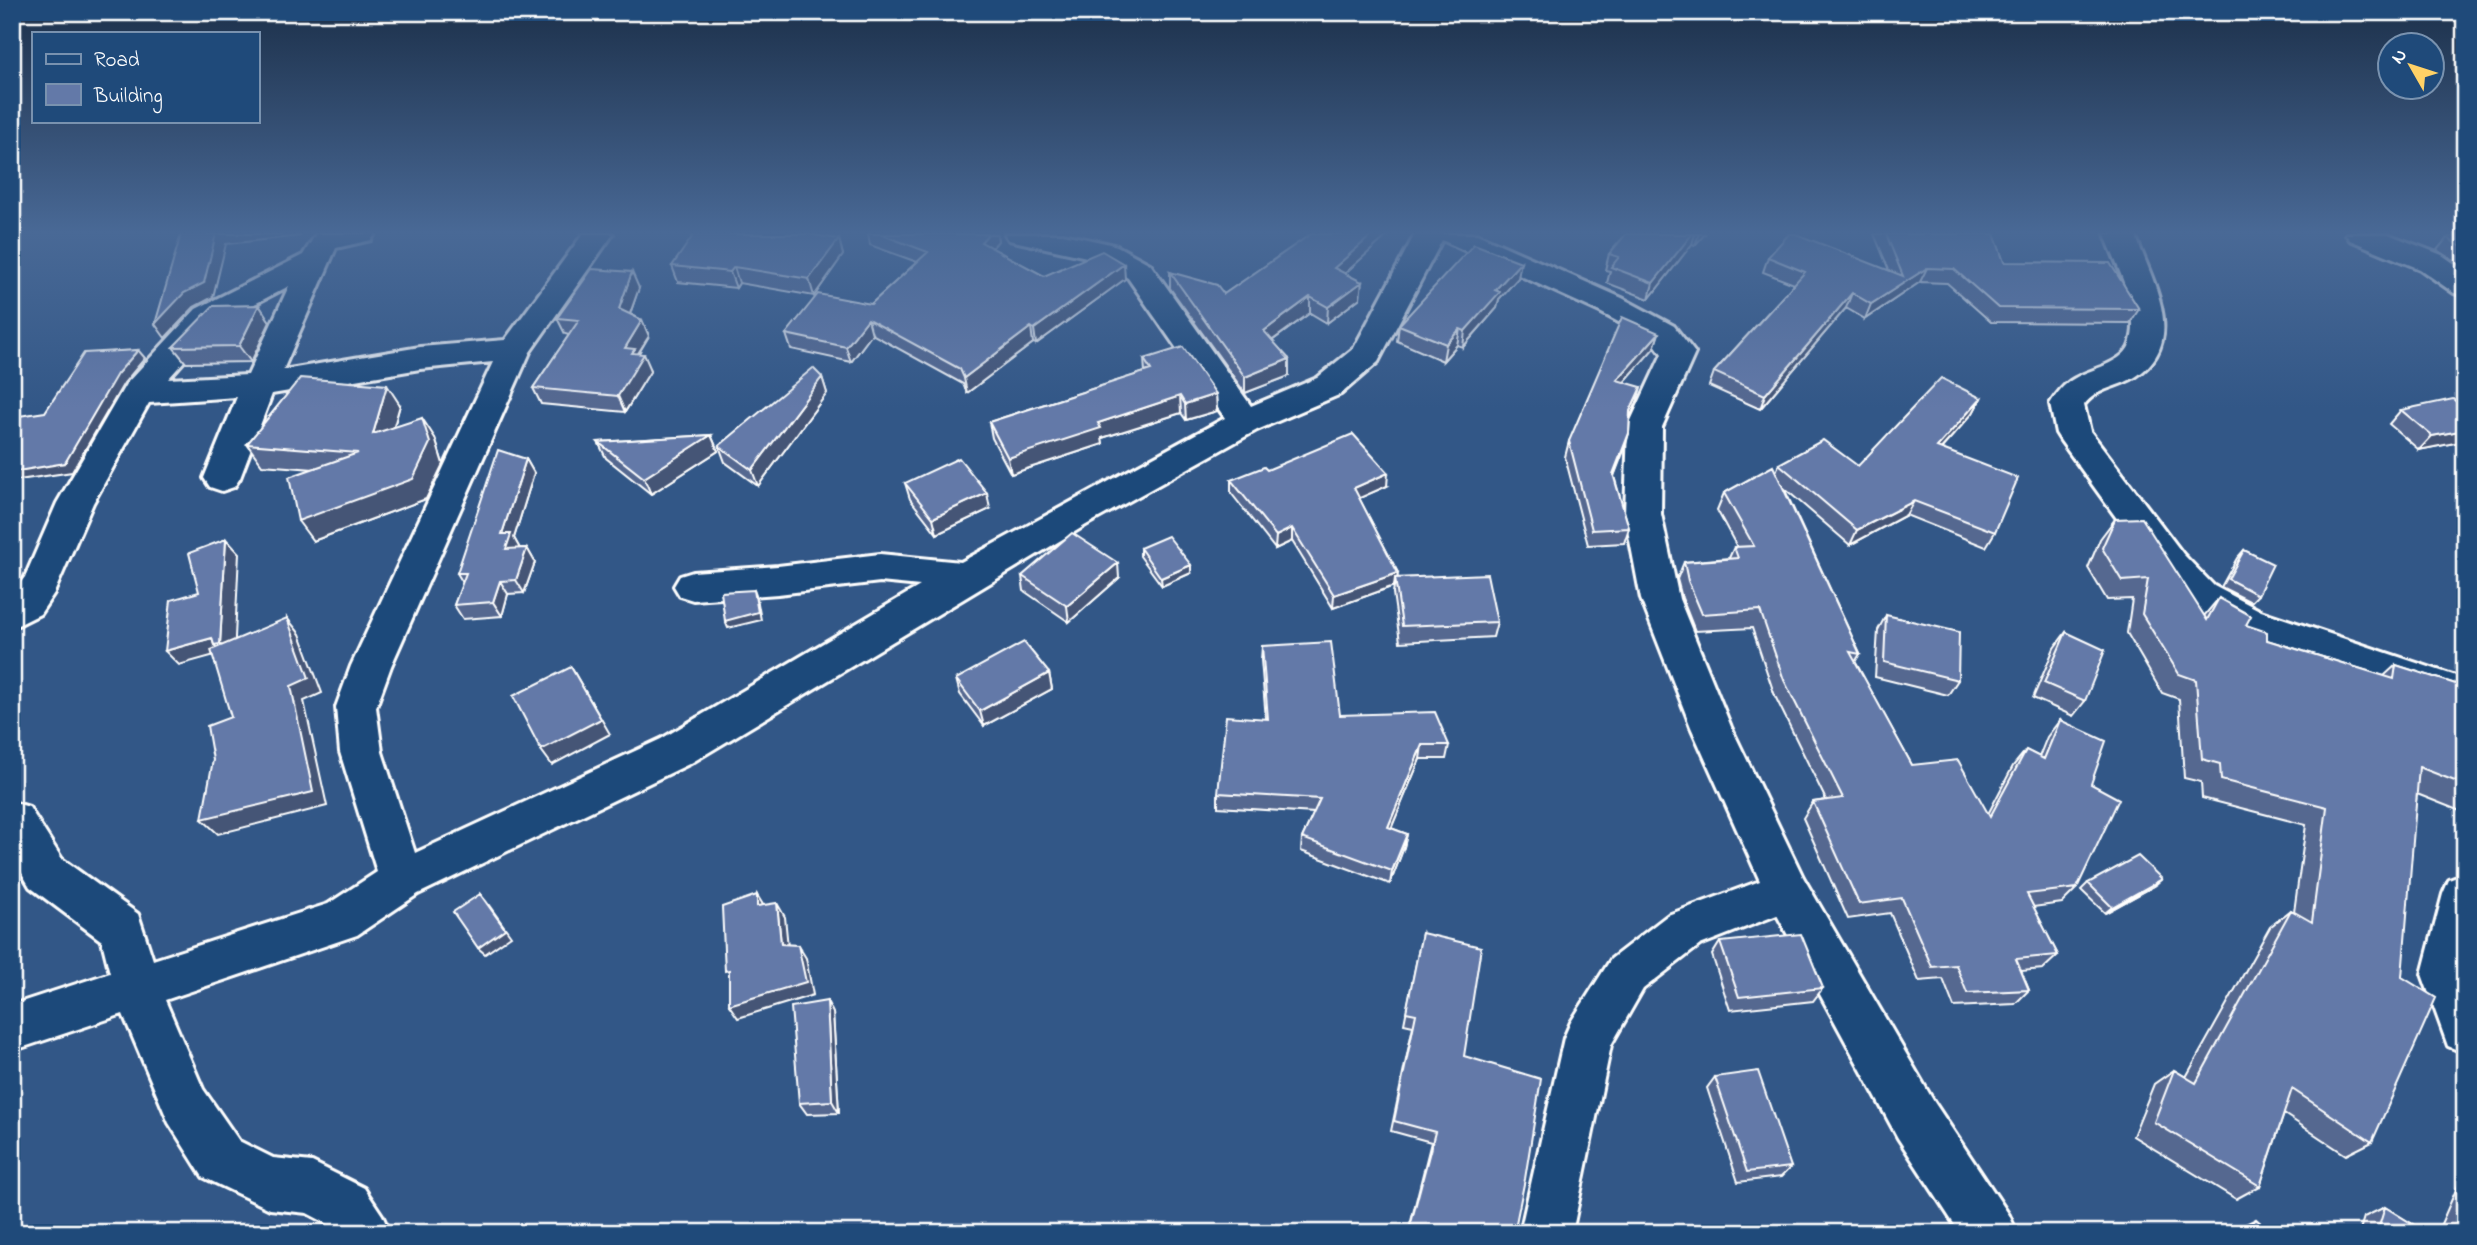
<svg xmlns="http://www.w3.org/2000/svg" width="2477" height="1245" font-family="'Indie Flower',sans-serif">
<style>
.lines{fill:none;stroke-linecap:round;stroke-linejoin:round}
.minor-casing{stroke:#fff;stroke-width:6}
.minor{fill:#1f4a7a;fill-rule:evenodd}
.wall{fill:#556890;stroke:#fff;stroke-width:2}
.shaded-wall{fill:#455576;stroke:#fff;stroke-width:2}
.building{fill:#6379a8;stroke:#fff;stroke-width:2}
</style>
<rect width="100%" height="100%" fill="#325787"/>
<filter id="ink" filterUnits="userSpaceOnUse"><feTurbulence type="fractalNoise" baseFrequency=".0143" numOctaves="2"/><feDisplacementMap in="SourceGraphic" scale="14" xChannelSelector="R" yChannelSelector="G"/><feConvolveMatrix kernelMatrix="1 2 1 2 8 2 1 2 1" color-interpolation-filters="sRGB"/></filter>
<g filter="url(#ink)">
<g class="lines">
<g class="minor-casing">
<path id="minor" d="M316,234H375L371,240L336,248L283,370L420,347L505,340L583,234H613L530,352L391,666L376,707L382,752L415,853L661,739L920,586L880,582L778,594L693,600L680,596L674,586L680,576L693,572L778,566L880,554L961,562L1225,418L1128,278L1096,259L1009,240L1005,234H1063L1106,243L1117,246L1150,264L1251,406L1317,378L1354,348L1415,234H1477L1622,298L1674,326L1695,353L1662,427L1661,514L1679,599L1731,727L1803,877L1934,1102L2009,1215L2017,1233H1960L1898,1138L1777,915L1700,945L1643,989L1611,1045L1572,1233H1520L1564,1038L1571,1022L1611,959L1668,915L1760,881L1691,727L1641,599L1625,514L1628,427L1662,354L1652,340L1600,312L1442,240L1378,362L1341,394L1257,430L1086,525L691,763L418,894L357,935L165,1000L203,1089L239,1141L273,1158L312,1162L364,1188L382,1215L390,1233H333L328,1224L307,1213L270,1209L203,1177L169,1123L123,1014L12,1051V1005L110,973L102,941L30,887L12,856V802L29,807L62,859L138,914L153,960L328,904L377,872L340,752L336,707L351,666L493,362L420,369L272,394L240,478L234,487L222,491L210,487L204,478L237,397L149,403L93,503L54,593L40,614L12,628V594L25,577L57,503L126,384L196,309L303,255ZM289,286L248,375L168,379L218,323Z
M2105,234H2135C2151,280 2190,341 2135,377C2117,388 2098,387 2084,405L2090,431L2183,554L2214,586L2261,611L2465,679V711L2233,633L2188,606L2157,574L2061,441L2056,433L2050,404C2066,379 2075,377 2101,367C2111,363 2127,355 2130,344C2142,310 2116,266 2105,234Z
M2346,234H2388L2442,255L2465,271V296L2454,293L2420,269L2350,240Z
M2465,874V1053L2448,1046L2422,974L2443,894L2449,880Z"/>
</g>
<use href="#minor" class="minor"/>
</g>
<path class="wall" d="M868,234H997L998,241L992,248L1044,276L1125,279L1036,344L1033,343L967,393L963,384L872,334L851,362L791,349L786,334L871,304L917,262L870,245Z
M1311,234H1389L1345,273L1360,298L1327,323L1310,313L1272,341L1289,359V376L1245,393L1170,288V272L1224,294Z
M1626,234H1705L1695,245L1692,244L1649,299L1607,283L1610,271L1605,270L1609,254Z
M1874,234H1994L2004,262L2139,309L2130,323L1991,322L1947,283L1920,282L1865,319L1846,308L1760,409L1709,386L1714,372L1794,284L1763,272L1768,257L1889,270Z
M2465,234V268L2437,250L2447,238Z
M839,239L843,255L814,296L739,283L736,288L678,282L672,266Z
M1518,278L1499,299L1497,308L1463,347L1457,345L1443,361L1397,341L1399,325Z
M639,288L630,314L642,320L649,336L639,353L651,370L625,412L541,404L533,388L569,335L565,334L557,318Z
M259,305L270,322L251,362L186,363L173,347Z
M1659,333L1654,348L1624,382L1637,402L1630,417L1629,433L1614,476L1629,528L1624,543L1588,545L1565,457L1569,441Z
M1144,359L1216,394L1217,411L1186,420L1181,413L1102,438L1103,444L1011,474L992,438L989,422L1145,372Z
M822,377L827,393L758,486L725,462L719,446Z
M1981,398L1973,413L1941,449L1995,532L1986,547L1906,515L1850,545L1784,488L1860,654L1855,662L1912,765L1988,814L2013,766L2026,750L2039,757L2047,737L2060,720L2091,784L2077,888L2062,903L2033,907L2058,955L2043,969L2021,971L2029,990L2015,1004L1954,1007L1943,979L1919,981L1890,913L1848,919L1803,818L1813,802L1826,800L1775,696L1752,628L1695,631L1682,598L1677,579L1684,562L1729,558L1734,547H1737L1717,510L1724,493L1776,472L1779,464L1858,466Z
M400,405L394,427L435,438L443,464L426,499L313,541V469L262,465L247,444Z
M2465,409V441L2419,450L2389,424L2401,410Z
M711,435L718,451L651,494L606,458L598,442Z
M526,459L534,473L514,538L519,547V548H527L535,562L524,593L508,594L502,616L463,619L454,605L463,583L457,573Z
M1267,470L1387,486L1359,498L1398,573L1397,577L1497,622L1493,637L1400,642L1393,593L1394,586L1333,608L1292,541L1275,549L1231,493V480Z
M905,483L990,509L937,534L910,499Z
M2115,519L2204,616L2219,598L2246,625L2267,640L2384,676L2396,665L2465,687V813L2417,794L2372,1142L2346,1155L2284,1114L2260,1186L2236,1199L2133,1136L2154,1084L2174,1070L2186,1077L2270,927L2291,910L2294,912L2306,825L2202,798L2201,782L2184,778L2179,699L2162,693L2127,633L2132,599L2107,600L2088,568L2100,539Z
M1140,548L1191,573L1162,586L1140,556Z
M2244,550L2258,595L2251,602L2221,587L2237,558Z
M1022,576L1119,578L1069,622L1024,591Z
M1886,615L1958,680L1948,695L1875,677L1878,630Z
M2066,632L2085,701L2073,716L2033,698L2054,648Z
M1262,646L1340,715L1449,745L1446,759H1420L1391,828L1407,834L1404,847L1390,884L1301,851L1302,838L1314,813L1218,807V793L1266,719L1261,660Z
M1049,673L1052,689L984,726L960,694L956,679Z
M2088,883L2154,886L2105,913L2081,890Z
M1422,933L1464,1056L1514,1233H1408L1431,1142L1391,1131L1413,1026L1404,1024Z
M1720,942L1823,988L1813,1001L1730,1010L1712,955Z
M833,1013L839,1113L807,1114L799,1103Z
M1715,1077L1791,1167L1781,1177L1738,1182L1707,1088Z
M2465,1180V1233H2437L2459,1183Z
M2385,1207L2427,1233H2359L2364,1217Z
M2256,1219L2272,1233H2233L2237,1228Z"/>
<path class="shaded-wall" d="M216,234H300V236L226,244L213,297L194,307L165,338L155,324Z
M988,234H997L998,241L984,257L981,242Z
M1373,234H1389L1333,284L1334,268Z
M1692,234H1695L1692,244L1649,299L1653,283Z
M1699,234H1705L1695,245Z
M839,239L843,255L814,296L809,279Z
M1521,262L1518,278L1499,299L1497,308L1463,347L1465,331L1495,290Z
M1124,264L1125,279L1036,344L1034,329Z
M734,267L739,283L736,288L730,272Z
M1927,268L1920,282L1865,319L1871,304Z
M632,272L639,288L626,325L619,309Z
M1362,282L1360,298L1327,323L1328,307Z
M1852,293L1846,308L1760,409L1765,395Z
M1310,297V313L1263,347L1264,331Z
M259,305L270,322L251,362L239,346Z
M868,319L872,334L851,362L846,347Z
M642,320L649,336L637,355L644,354L651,370L625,412L618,396L625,348Z
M1031,327L1033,343L967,393L964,378Z
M1460,329L1457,345L1443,361L1446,344Z
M1659,333L1654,348L1613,395L1617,380Z
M138,350L145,358L124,383L72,472L12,481V472L117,374Z
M1289,359V376L1245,393V377Z
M822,377L827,393L758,486L752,470Z
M387,385L400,405L386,454L373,434Z
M1641,387L1637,402L1626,426L1630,411Z
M1216,394L1217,411L1186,420L1185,404Z
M1180,396L1181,413L1102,438L1103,444L1011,474L1008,458L1098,423Z
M1981,398L1973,413L1929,462L1937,447Z
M422,418L435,438L443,464L426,499L313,541L298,521Z
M2465,430V441L2419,450L2432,436Z
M1629,433L1625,448L1609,489L1613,474Z
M711,435L718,451L651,494L644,478Z
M526,459L534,473L514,538L519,547L514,563L506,549L502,534Z
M1388,473L1387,486L1353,501L1354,488Z
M987,493L990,509L937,534L933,518Z
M1914,501L1906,515L1850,545L1857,530Z
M1292,528V541L1275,549L1276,536Z
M226,539L239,553L234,658L220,644Z
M527,548L535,562L524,593L516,580Z
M1118,563L1119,578L1069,622L1067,606Z
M1191,565V573L1162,586L1161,578Z
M1398,573L1396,585L1395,578L1394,586L1333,608L1334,595Z
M500,581L508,594L502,616L493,602Z
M754,590L757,598L761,620L728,628L725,621Z
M287,618L300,634L322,693L304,701L327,806L218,834L202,819L291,686Z
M212,638L214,645L222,653L179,665L165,651Z
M571,667L610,734L552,765L541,750Z
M1049,673L1052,689L984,726L980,711Z
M1422,745L1420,759L1386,841L1388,827Z
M1407,834L1404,847L1390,884L1392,871Z
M2162,879L2154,886L2105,913L2112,907Z
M480,894L486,901L511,936L485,954L478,948Z
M757,895L765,908L757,906Z
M777,903L785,917L789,957L781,944Z
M798,945L806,958L813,995L738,1018L729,1005Z
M827,1001L833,1013L839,1113L832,1101Z"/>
<path class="building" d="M181,234H216L204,283L184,293L155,324Z
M694,234H808L839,239L809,279L734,267L730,272L672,266Z
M880,234H988L981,242L1044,276L1102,251L1124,264L1034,329L1031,327L964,378L960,369L868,319L846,347L786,334L818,294L871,304L928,252Z
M1311,234H1373L1334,268L1362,282L1328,307L1310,297L1264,331L1289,359L1245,377L1170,272L1217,285L1224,294Z
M1626,234H1692L1653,283L1611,267L1619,257L1609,254Z
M1789,234H1796L1903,276L1886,234H1994L2004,262L2110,263L2139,309L1998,308L1954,269L1927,268L1871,304L1852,293L1765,395L1714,372L1805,272L1768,257Z
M2465,234V249L2447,238L2463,234Z
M1474,244L1521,262L1495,290L1500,292L1465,331L1460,329L1446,344L1399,325Z
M592,269L632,272L619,309L642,320L625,348L635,349L632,353L644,354L618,396L533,388L579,320L557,318Z
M259,305L239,346L173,347L213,306Z
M1622,317L1659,333L1617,380L1641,387L1630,411L1629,433L1613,474L1629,528L1592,530L1569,441Z
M1183,347L1216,394L1185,404L1180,396L1098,423L1101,428L1008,458L989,422L1151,370L1144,359Z
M138,350L117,374L65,463L12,472V417L45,412L84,353Z
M813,368L822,377L752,470L719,446Z
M300,378L387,385L373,434L422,418L430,443L413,479L298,521L289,477L358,453L247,444Z
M1941,378L1981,398L1937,447L2018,478L1995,532L1914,501L1857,530L1779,464L1823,440L1858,466Z
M2453,399L2465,409V430L2432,436L2401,410Z
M1353,434L1388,473L1354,488L1398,573L1334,595L1292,528L1276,536L1231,480L1264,467L1267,470Z
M711,435L644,478L598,442Z
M498,450L526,459L502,534H511L506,549L527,548L516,580L500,581L493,602L454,605L466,573H457Z
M959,458L987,493L933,518L905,483Z
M1773,466L1860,654L1850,652L1912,765L1958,760L1990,817L2026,750L2044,759L2060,720L2106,741L2091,784L2119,799L2077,888L2027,894L2058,955L2016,959L2029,990L1967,993L1956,965L1932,967L1902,898L1859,904L1813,802L1843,798L1784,680L1760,610L1702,614L1688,581L1684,562L1738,558L1734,547L1754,546L1724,493Z
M2142,518L2207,620L2219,598L2251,616L2246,625L2267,632V640L2394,679L2396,665L2465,687V785L2419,767L2402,977L2436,998L2372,1142L2292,1089L2260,1186L2154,1122L2174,1070L2196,1083L2291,910L2312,922L2327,807L2221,780L2220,764L2202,759L2196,680L2179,674L2142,614L2148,579L2122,581L2102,548L2115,519Z
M1072,533L1118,563L1067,606L1022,576Z
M1168,536L1191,565L1161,578L1140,548Z
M226,539L220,644L214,645L212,638L165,651L171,600L199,592L189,553Z
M2244,550L2273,564L2258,595L2228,579Z
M1487,574L1497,622L1402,626L1395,578Z
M754,590L758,612L725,621L721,592Z
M1886,615L1959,632L1958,680L1884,662Z
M287,618L309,678L291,686L313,792L202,819L213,760L207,726L231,717L211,650Z
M2066,632L2105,650L2085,701L2044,683Z
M1024,642L1049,673L980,711L956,679Z
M1331,642L1340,715L1435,712L1449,745H1422L1388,827L1407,834L1392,871L1302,838L1320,799L1218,793L1226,716L1268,719L1262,646Z
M571,667L601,719L541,750L513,696Z
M2138,856L2162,879L2112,907L2088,883Z
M480,894L505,929L478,948L453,912Z
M757,895V906L777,903L781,944L798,945L806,982L729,1005V970L725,971L722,907Z
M1422,933L1481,947L1464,1056L1541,1079L1525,1179L1514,1233H1427L1410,1227L1435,1132L1394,1121L1416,1014L1406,1012Z
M1801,934L1823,988L1739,997L1720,942Z
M827,1001L832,1101L799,1103L791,1007Z
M1758,1071L1791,1167L1747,1172L1715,1077Z
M2385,1207L2427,1233H2377Z
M2465,1212V1233H2456Z
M2256,1219L2272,1233H2243Z"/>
</g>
<linearGradient id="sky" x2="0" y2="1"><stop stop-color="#1c304a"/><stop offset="0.57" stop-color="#496996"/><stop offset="1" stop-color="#496996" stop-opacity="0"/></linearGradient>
<rect width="2477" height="408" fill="url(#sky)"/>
<rect width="2477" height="1245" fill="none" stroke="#1f4a7a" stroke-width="42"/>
<rect x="21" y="21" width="2435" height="1203" fill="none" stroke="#fff" stroke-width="2.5" filter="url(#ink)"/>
<rect x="32" y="32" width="228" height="91" fill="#1f4a7a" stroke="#7992af" stroke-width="2"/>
<rect x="46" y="54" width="35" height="10" fill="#1f4a7a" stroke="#7992af" stroke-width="2"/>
<text x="94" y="66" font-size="21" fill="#ffffff">Road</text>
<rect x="46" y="84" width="35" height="21" fill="#6379a8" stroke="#7992af" stroke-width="2"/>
<text x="94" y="102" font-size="21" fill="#ffffff">Building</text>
<g transform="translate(2411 66) rotate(309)"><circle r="33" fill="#1f4a7a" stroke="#7992af" stroke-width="2"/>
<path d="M0-5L12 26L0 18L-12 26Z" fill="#ffd166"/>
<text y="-10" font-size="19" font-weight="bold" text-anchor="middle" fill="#ffffff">N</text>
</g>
</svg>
